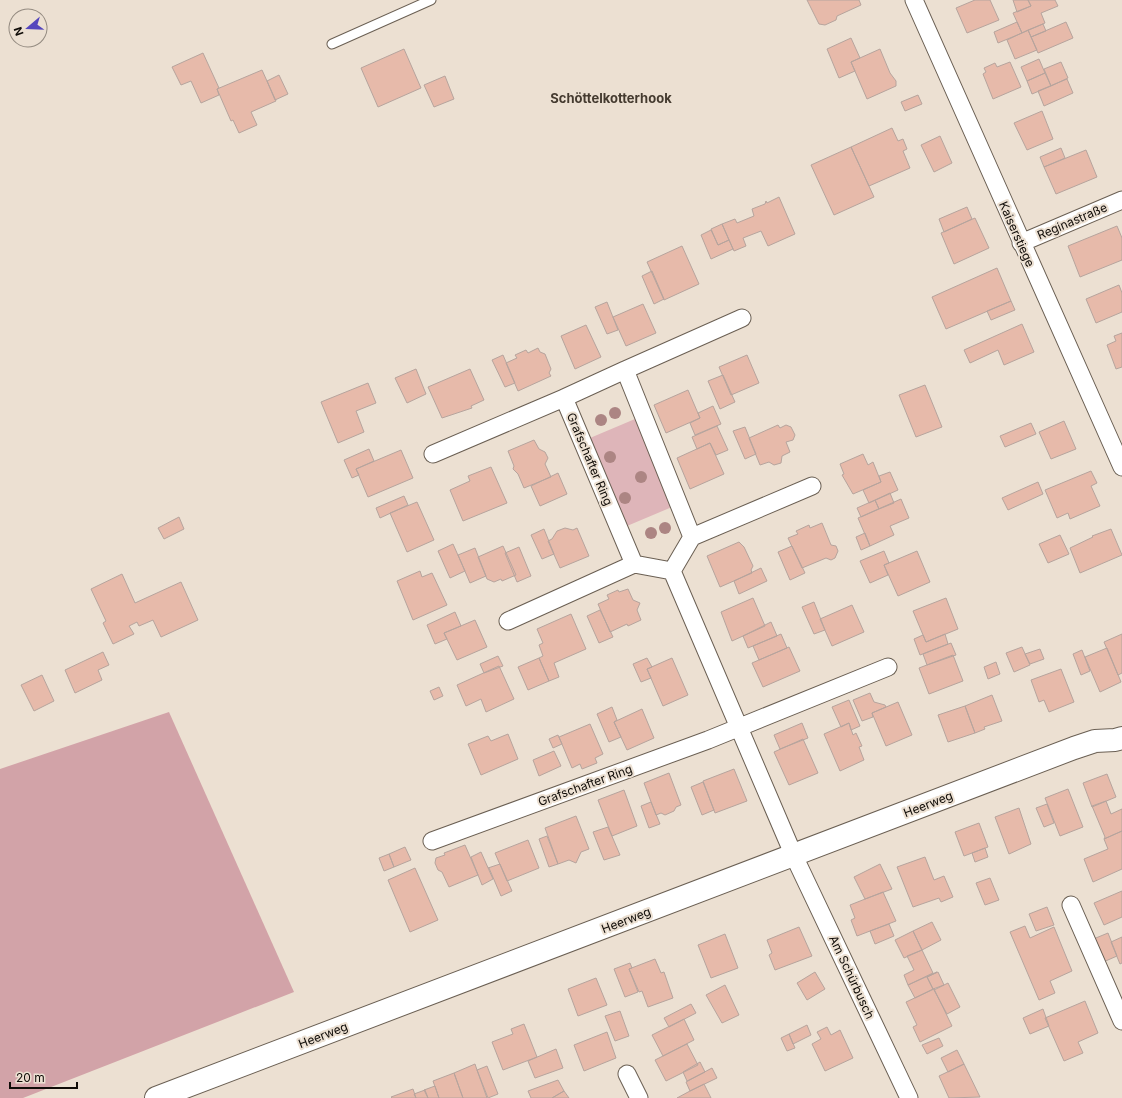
<svg xmlns="http://www.w3.org/2000/svg" width="1122" height="1098" font-family="Inter,sans-serif">
<style>
.green{fill:#deb5b9}
.forest{fill:#d2a3a8}
.building{fill:#e7baaa;stroke:#b6a49d}
.lines{fill:none;stroke-linecap:round;stroke-linejoin:round}
.service-casing{stroke:#6a5f53;stroke-width:11}
.minor-casing{stroke:#6a5f53;stroke-width:19}
.tertiary-casing{stroke:#6a5f53;stroke-width:24}
.service{stroke:#fff;stroke-width:9}
.minor{stroke:#fff;stroke-width:17}
.tertiary{stroke:#fff;stroke-width:22}
.tree{fill:#ac8583}
.labels{text-anchor:middle;dominant-baseline:central;stroke-width:4;stroke-linejoin:round;paint-order:stroke}
.street-label{font-size:12px;fill:#100c08;stroke:#ece0d2}
.neighbourhood-label{font-size:13px;font-weight:bold;fill:#453b30;stroke:#ece0d2}
</style>
<rect width="100%" height="100%" fill="#ece0d2"/>
<path class="green" d="M635,419L672,507L627,526L590,438Z"/>
<path class="forest" d="M169,712L294,992L23,1098H0V769Z"/>
<path class="building" d="M807,0H859L861,5L837,16L836,20L825,25L819,24Z
M975,0H990L999,20L967,33L956,8Z
M1013,0H1028L1031,6L1017,12Z
M1028,0H1055L1058,6L1041,13L1045,23L1022,33L1013,13L1031,6Z
M1017,22L1022,33L998,43L994,32Z
M1066,22L1073,38L1038,53L1031,37Z
M1043,24L1046,31L1031,37L1028,30Z
M1028,30L1037,50L1015,59L1007,40Z
M851,38L860,58L851,62L855,71L839,78L827,49Z
M404,49L421,88L378,107L361,68Z
M880,49L890,73L896,81V86L867,99L851,62Z
M203,53L219,88L217,89L219,95L201,103L191,81L181,85L172,67Z
M1039,59L1045,73L1027,81L1021,67Z
M1010,62L1021,87L993,99L983,74L986,72L984,68L995,63L997,67Z
M1061,62L1068,78L1051,86L1044,69Z
M262,70L276,101L251,112L257,125L239,133L233,120L231,121L217,89Z
M1045,73L1051,86L1032,94L1027,81Z
M279,75L288,94L275,100L267,81Z
M445,76L454,99L434,107L424,85Z
M1067,79L1073,93L1044,106L1038,91Z
M918,95L922,104L905,111L901,102Z
M1042,111L1053,139L1027,150L1014,123Z
M892,128L898,141L903,139L907,149L903,151L910,168L869,186L851,147Z
M940,136L952,163L934,172L921,145Z
M851,147L874,197L834,215L811,165Z
M1061,148L1065,158L1044,167L1040,157Z
M1086,150L1097,177L1056,194L1044,167Z
M779,197L795,234L768,246L761,231L743,238L746,246L734,251L722,224L735,219L737,223L754,216L752,209L765,204L766,201L767,203Z
M967,207L972,219L944,232L939,219Z
M975,218L989,248L954,264L941,233Z
M722,224L729,240L718,245L711,229Z
M1117,226L1122,238V260L1080,277L1068,246Z
M711,230L718,245L729,240L733,249L711,259L701,235Z
M682,246L699,284L664,300L647,262Z
M997,268L1011,301L946,329L932,297Z
M652,271L664,299L654,304L642,276Z
M1119,285L1122,293V312L1096,323L1086,299Z
M1011,301L1015,310L991,320L987,311Z
M607,302L618,330L607,334L595,307Z
M643,304L656,333L626,346L613,317Z
M1022,324L1034,352L1004,365L998,350L970,363L964,350Z
M586,325L601,357L575,369L561,336Z
M1122,333V367L1116,369L1107,345L1116,341L1114,336Z
M538,348L540,352L545,354L551,369L549,373L551,376L518,391L506,363L517,358L515,355L526,350L528,353Z
M503,355L515,383L505,387L492,360Z
M747,355L759,383L731,395L719,367Z
M416,369L426,394L407,403L395,378Z
M470,369L484,400L471,406L472,408L442,418L428,387Z
M723,375L735,402L720,409L708,381Z
M368,383L376,403L356,411L364,432L338,443L321,402Z
M925,385L942,427L916,437L899,395Z
M688,390L700,418L666,433L654,405Z
M713,406L721,424L695,435L690,423L700,418L698,413Z
M1064,421L1076,449L1051,459L1039,432Z
M1031,423L1036,434L1005,447L1000,436Z
M778,425L780,428L786,425L791,427L795,435L793,440L786,442L790,452L782,456L781,463L774,465L769,462L760,465L749,438Z
M717,426L728,450L716,455L710,443L697,449L692,437Z
M745,427L756,454L745,459L733,431Z
M534,440L539,449L545,452L548,458L545,464L551,477L524,488L518,474L513,469L514,466L508,451Z
M710,443L724,474L690,489L677,458Z
M369,449L374,461L356,469L359,475L352,478L344,460Z
M401,450L413,478L368,497L356,469Z
M863,454L868,465L873,462L881,482L853,494L842,475L844,474L840,464Z
M491,467L507,503L463,521L450,490L470,481L468,476Z
M1091,471L1097,483L1091,486L1100,506L1070,519L1068,513L1057,518L1045,490Z
M890,472L898,490L869,503L863,490L881,482L879,476Z
M558,473L567,494L540,506L531,486Z
M1038,482L1043,494L1008,510L1002,498Z
M890,493L894,503L879,509L875,500Z
M404,496L408,505L380,518L376,508Z
M901,499L909,518L890,526L894,535L870,546L858,518Z
M875,500L879,509L861,517L857,508Z
M417,502L434,540L407,552L390,513Z
M179,517L184,529L164,539L158,528Z
M822,523L831,545L836,546L838,551L835,558L831,560L826,558L802,568L788,538L798,534L796,531L809,525L810,528Z
M565,528L573,530L577,528L589,556L560,568L548,541L552,539L557,531Z
M544,529L554,554L542,559L531,535Z
M1111,529L1122,555L1080,573L1070,548L1093,537L1092,536Z
M865,533L870,546L861,550L856,537Z
M1060,535L1069,554L1048,563L1039,544Z
M739,542L744,547L753,566L751,570L752,573L720,587L707,556Z
M453,544L465,571L450,578L438,551Z
M503,546L516,575L502,581L501,579L494,582L487,579L478,557Z
M792,546L805,573L790,580L778,552Z
M519,547L531,576L517,582L505,553Z
M475,548L486,576L470,583L458,555Z
M884,551L889,563L884,565L888,575L870,583L860,561Z
M917,551L930,582L898,596L884,565Z
M761,568L767,581L739,594L734,581Z
M420,571L422,577L432,573L447,605L413,620L397,581Z
M122,574L135,603L181,582L198,620L161,637L153,620L139,626L137,622L129,626L134,634L113,644L103,623L106,621L91,589Z
M628,589L633,600L640,603L637,610L641,620L628,626L627,624L610,632L598,604L609,599L607,595L618,590L619,592Z
M753,598L765,626L732,641L721,612Z
M946,598L958,629L926,642L913,611Z
M814,602L825,630L814,634L802,607Z
M852,605L864,632L832,646L820,619Z
M600,610L613,637L599,643L587,616Z
M455,612L461,626L444,633L447,639L435,644L427,625Z
M571,614L586,649L554,663L559,677L549,681L539,658L543,656L539,645L543,643L537,629Z
M475,620L487,647L457,660L444,633Z
M771,622L777,636L748,648L743,636Z
M781,634L787,648L759,660L753,646Z
M945,634L948,644L920,655L914,639L923,635L926,642Z
M1122,634V673L1118,675L1104,642Z
M951,643L956,655L927,665L923,654Z
M789,647L800,671L763,687L752,663Z
M1022,647L1030,665L1014,672L1006,653Z
M1107,648L1121,682L1100,692L1085,657Z
M1040,649L1044,659L1030,664L1025,654Z
M1082,650L1090,671L1081,675L1073,654Z
M103,652L109,665L98,670L102,680L75,693L65,670Z
M953,655L963,681L929,694L919,668Z
M498,656L503,666L484,673L480,664Z
M539,658L549,681L528,690L518,667Z
M647,658L652,667L647,669L651,678L641,682L633,664Z
M672,658L688,695L663,706L647,669Z
M996,662L1000,674L988,679L984,667Z
M499,666L514,699L486,712L481,699L466,706L457,685Z
M1061,669L1074,702L1049,712L1044,700L1039,702L1031,680Z
M42,675L54,701L34,711L21,685Z
M439,687L443,696L434,700L430,691Z
M870,693L874,702L885,705L886,707L872,713L873,717L862,721L853,700Z
M992,695L1002,721L984,727L985,729L975,733L965,706Z
M849,700L860,726L851,730L849,723L841,727L832,707Z
M898,702L912,735L886,746L872,713Z
M965,706L975,733L948,742L938,715Z
M612,707L617,720L614,722L621,737L609,742L597,714Z
M642,709L654,738L627,750L614,722Z
M802,723L808,738L780,749L774,735Z
M849,723L853,735L856,733L862,746L859,747L864,760L840,771L824,734Z
M590,724L603,754L595,758L597,763L582,769L580,764L572,768L559,737Z
M508,734L518,759L481,775L468,744L488,736L491,741Z
M558,735L562,744L553,748L549,739Z
M803,739L818,773L789,785L774,752Z
M554,751L561,766L539,776L533,760Z
M734,769L747,801L715,813L703,781Z
M669,773L681,805L676,807L674,811L665,815L661,813L656,815L644,783Z
M1107,774L1116,797L1092,807L1083,783Z
M703,782L714,810L702,815L691,787Z
M1068,789L1083,827L1060,836L1045,798Z
M624,790L637,826L612,836L598,800Z
M1106,801L1111,814L1122,809V831L1104,839L1105,837L1092,806Z
M651,802L660,824L649,828L641,806Z
M1047,804L1054,823L1044,827L1036,808Z
M1019,808L1031,844L1009,854L995,817Z
M576,816L589,849L581,852L576,863L569,860L558,864L545,828Z
M979,823L988,847L964,856L955,832Z
M608,827L620,855L604,860L593,832Z
M1122,831V869L1093,882L1084,859L1108,849L1104,839Z
M547,836L558,864L549,867L539,839Z
M528,840L539,868L507,881L495,853Z
M465,845L478,875L449,887L442,872L438,870L435,863L436,858L445,855L444,853Z
M405,847L411,860L394,867L389,854Z
M985,848L988,857L975,862L972,853Z
M481,852L493,879L482,885L471,857Z
M389,854L394,867L384,871L379,858Z
M925,857L934,880L944,876L953,897L941,902L939,898L913,907L897,867Z
M500,864L512,891L501,896L489,868H488Z
M880,864L892,889L865,899L854,877Z
M415,868L438,920L410,932L388,880Z
M990,878L999,900L985,905L976,883Z
M1122,891V917L1104,925L1094,903Z
M883,892L896,921L857,936L851,920L855,918L850,905Z
M1047,907L1054,925L1036,931L1029,914Z
M932,922L941,940L922,950L913,931Z
M889,924L894,936L875,944L870,931Z
M1025,926L1030,938L1054,927L1072,971L1050,981L1055,993L1039,1000L1010,932Z
M799,927L812,956L775,970L769,955L772,953L767,940Z
M913,931L922,950L904,958L895,940Z
M1108,933L1117,956L1101,963L1091,940Z
M725,934L738,968L711,978L698,945Z
M1122,937V963L1120,964L1111,942Z
M922,950L933,973L908,985L904,975L914,970L907,956Z
M655,959L661,973L664,972L673,998L648,1007L642,991L639,992L629,969Z
M630,963L632,968L629,969L638,992L625,997L614,969Z
M815,972L825,989L807,1000L797,983Z
M937,972L927,977L933,989L915,998L908,985Z
M938,972L944,985L933,989L927,977Z
M596,978L607,1005L578,1016L568,989Z
M948,983L960,1007L947,1014L934,990Z
M725,985L739,1015L722,1023L706,995Z
M934,989L952,1026L920,1042L913,1027L917,1025L906,1002Z
M1085,1001L1098,1033L1078,1042L1083,1053L1064,1061L1045,1018Z
M691,1004L696,1013L669,1027L664,1018Z
M1043,1009L1049,1026L1030,1034L1023,1018Z
M620,1011L629,1036L615,1041L605,1016Z
M684,1019L694,1040L663,1056L652,1035Z
M524,1024L537,1057L503,1070L492,1042L513,1034L511,1029Z
M807,1025L811,1035L793,1044L789,1034Z
M827,1027L831,1035L840,1030L853,1058L825,1071L812,1044L821,1039L817,1032Z
M607,1032L616,1058L584,1071L574,1045Z
M789,1034L795,1048L787,1051L781,1038Z
M939,1038L943,1046L927,1054L922,1045Z
M687,1044L698,1065L666,1081L655,1060Z
M556,1049L563,1068L535,1078L528,1061Z
M957,1050L964,1064L948,1072L941,1058Z
M700,1062L705,1072L687,1081L683,1072Z
M475,1064L477,1070L487,1098H463L454,1073Z
M964,1064L980,1097L949,1098L939,1076Z
M487,1066L498,1094L488,1098L477,1070Z
M712,1068L717,1078L690,1091L686,1082Z
M454,1073L463,1098H439L433,1081Z
M558,1080L564,1091L552,1098H531L528,1091Z
M704,1084L711,1098H677L690,1091Z
M435,1086L439,1098H428L424,1090Z
M413,1089L416,1098H392L391,1097Z
M425,1090L428,1098H416L414,1094Z
M564,1091L569,1098H552Z"/>
<g class="lines">
<g class="service-casing">
<path id="service" d="M332,44L431,0"/>
</g>
<g class="minor-casing">
<path id="minor" d="M914,0L1122,467
M1021,243L1122,200
M625,370L742,318
M433,454L564,398
M692,537L812,486
M672,571L634,564L564,398L625,370L692,537L672,571L794,856L909,1098
M508,621L634,564
M432,841L708,740L888,667
M1071,905L1122,1021
M627,1074L639,1098"/>
</g>
<g class="tertiary-casing">
<path id="tertiary" d="M156,1098L1074,748L1095,741L1115,740L1122,738"/>
</g>
<use href="#service" class="service"/>
<use href="#minor" class="minor"/>
<use href="#tertiary" class="tertiary"/>
</g>
<g class="tree">
<circle cx="615" cy="413" r="6"/>
<circle cx="601" cy="420" r="6"/>
<circle cx="610" cy="457" r="6"/>
<circle cx="641" cy="477" r="6"/>
<circle cx="625" cy="498" r="6"/>
<circle cx="665" cy="528" r="6"/>
<circle cx="651" cy="533" r="6"/>
</g>
<g class="labels">
<g class="street-label">
<text transform="translate(1072 221) rotate(-23)">Reginastraße</text>
<text transform="translate(1017 234) rotate(66)">Kaiserstiege</text>
<text transform="translate(590 459) rotate(67)">Grafschafter Ring</text>
<text transform="translate(585 785) rotate(-20)">Grafschafter Ring</text>
<text transform="translate(928 804) rotate(-21)">Heerweg</text>
<text transform="translate(626 920) rotate(-21)">Heerweg</text>
<text transform="translate(852 977) rotate(65)">Am Schürbusch</text>
<text transform="translate(323 1035) rotate(-21)">Heerweg</text>
</g>
<g class="neighbourhood-label">
<text x="611" y="98">Schöttelkotterhook</text>
</g>
</g>
<g transform="translate(28 28) rotate(251)"><circle r="19" fill="#ece0d2" stroke="#948b81"/>
<path d="M0-3L7 15L0 10L-7 15Z" fill="#5546bd"/>
<text y="-6" font-size="11" font-weight="bold" text-anchor="middle" fill="#100c08">N</text>
</g>
<path d="M10 1082v6h67v-6" fill="none" stroke="#100c08" stroke-width="2"/>
<text x="16" y="1082" font-size="12" fill="#100c08" stroke="#ece0d2" stroke-width="3" paint-order="stroke">20 m</text>
</svg>
